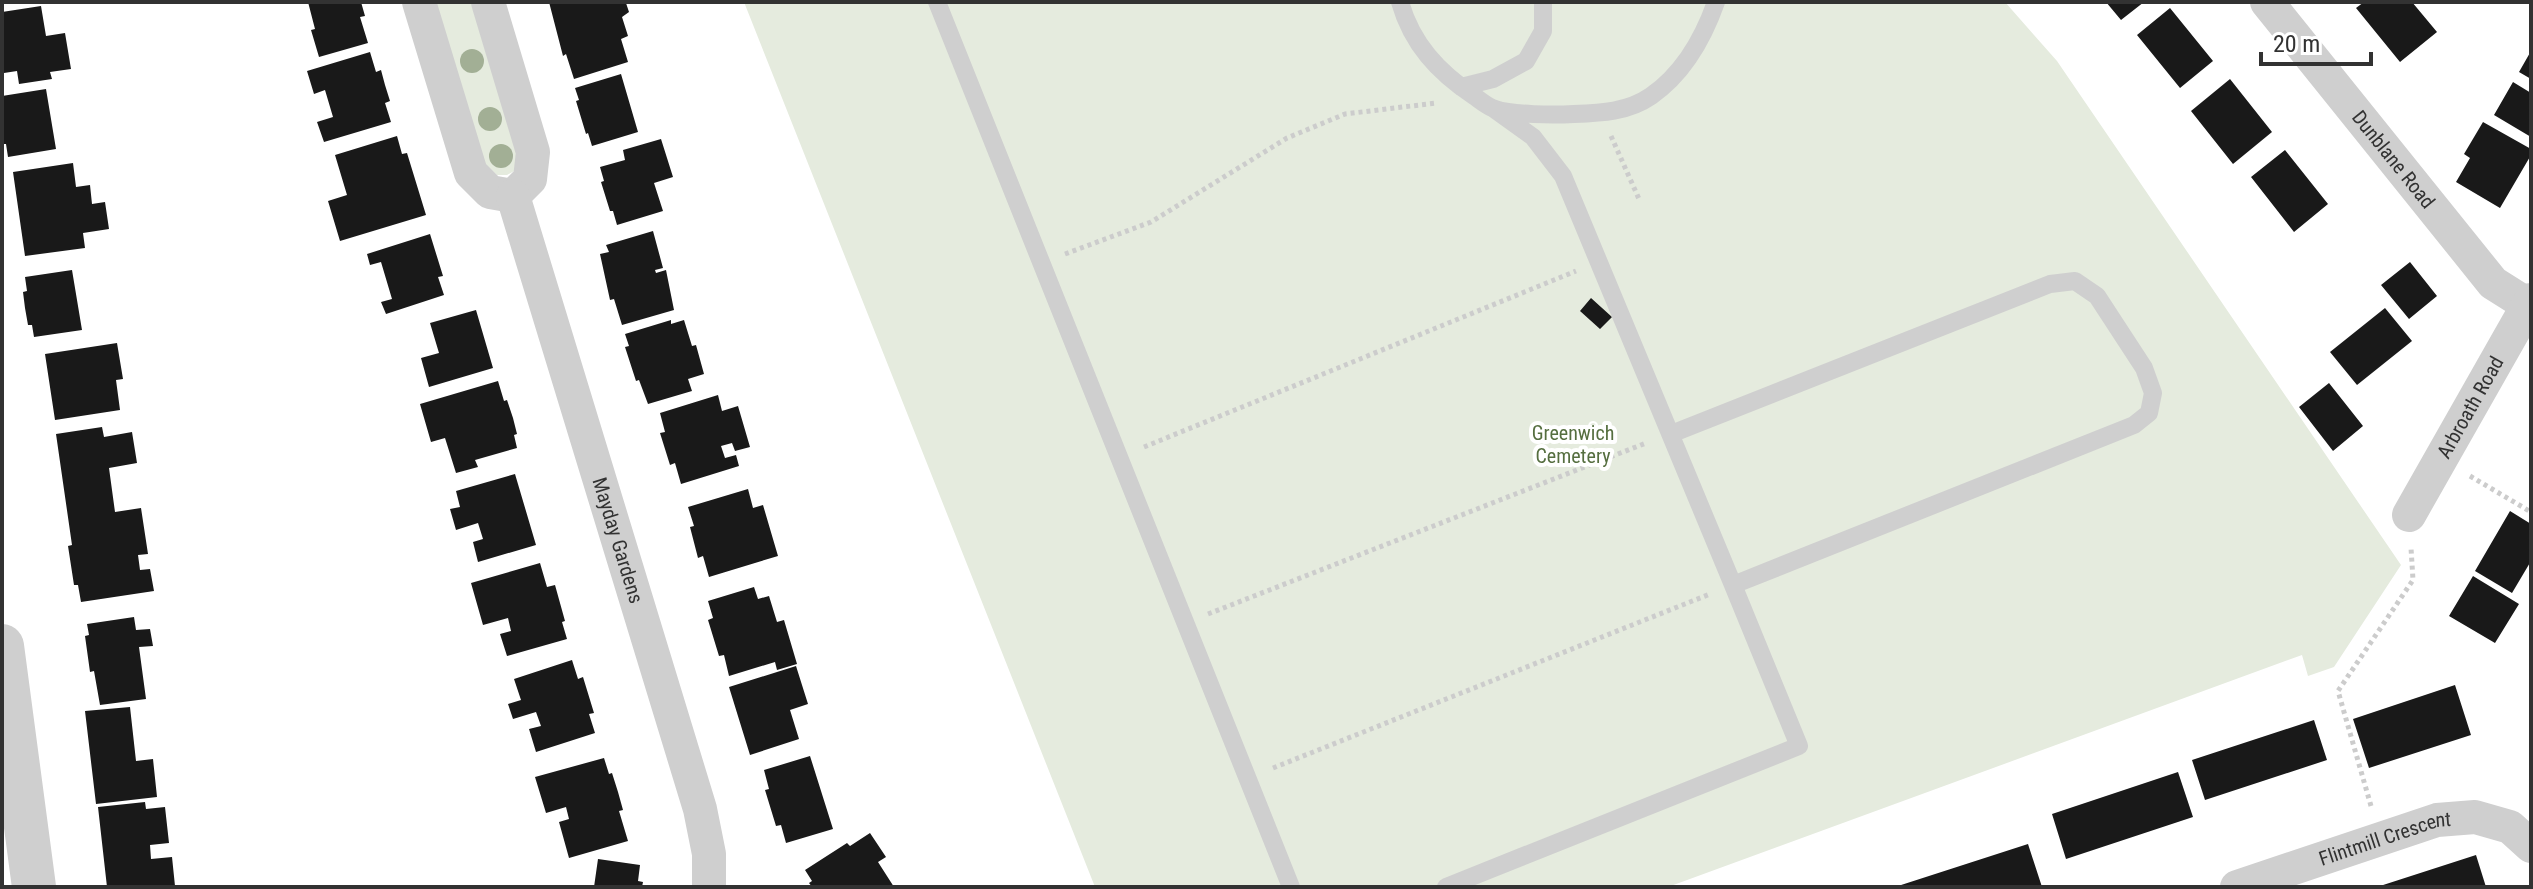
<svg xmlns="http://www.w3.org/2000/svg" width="2533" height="889" font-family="'Roboto Condensed',sans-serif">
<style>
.green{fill:#e5ebde}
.building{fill:#191919}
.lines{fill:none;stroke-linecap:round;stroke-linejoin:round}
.path{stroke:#ccc;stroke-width:5;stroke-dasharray:4 4;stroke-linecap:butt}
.service{stroke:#cfcfcf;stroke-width:18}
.minor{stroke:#cfcfcf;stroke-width:34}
.tertiary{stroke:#cfcfcf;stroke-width:44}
.tree{fill:#a2af95}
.labels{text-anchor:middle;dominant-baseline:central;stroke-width:8;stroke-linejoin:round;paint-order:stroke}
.street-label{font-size:20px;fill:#323232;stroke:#fff}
.park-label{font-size:20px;fill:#556e3f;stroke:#fff}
</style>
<rect width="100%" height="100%" fill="#fff"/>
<path class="green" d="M434,2H475L520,151L516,170L507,175H497L483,162Z
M744,2H2005L2057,61L2401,565L2334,667L2308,676L2302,655L1668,887H1095Z"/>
<path class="building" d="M308,2H361L365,16L360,17L368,43L319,57L311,30L315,29Z
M549,2L626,3L629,12L622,17L628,36L621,39L628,62L574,79L566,54L563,56Z
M2106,2H2144L2121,20Z
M2364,2H2412L2437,32L2400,62L2356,8Z
M41,6L46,36L65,33L71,69L50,72L52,79L19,84L17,71L4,73L2,12Z
M2170,8L2213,61L2180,88L2137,35Z
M2531,51V79L2519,72Z
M370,52L376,72L381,70L385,85L390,101L385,103L391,122L324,142L317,122L333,117L325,90L314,94L307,71Z
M621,74L638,132L592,146L588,133L586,134L576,101L579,100L575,88Z
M2230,79L2272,132L2233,164L2191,111Z
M2513,82L2531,93V137L2494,115Z
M46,89L56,149L8,157L6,144H2V96Z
M2483,122L2531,149V155L2500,208L2456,182L2470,158L2464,154Z
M397,136L402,154L407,153L426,215L340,241L328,201L347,195L335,155Z
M661,139L673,177L654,183L663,211L617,225L613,211H610L601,182L604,181L600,167L625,160L623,150Z
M2285,150L2328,204L2294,232L2251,177Z
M73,163L76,187L90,185L92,204L105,202L109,229L83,233L85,248L25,256L13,172Z
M653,231L663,268L655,270L656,273L666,270L674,310L622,325L614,299L610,300L600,254L609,252L606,245Z
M430,234L443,276L438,277L444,295L386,314L381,302L392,299L381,262L370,265L367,254Z
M2410,262L2437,296L2409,319L2381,285Z
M72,270L82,330L34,337L32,325H28L25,308L23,292L27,291L25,277Z
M1591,298L1612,317L1600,329L1580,311Z
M2385,308L2412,341L2357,385L2330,352Z
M476,310L493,368L429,387L421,358L439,353L430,323Z
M671,320V324L684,320L692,346L696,345L704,374L688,379L692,391L648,404L639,380L636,381L625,347L629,346L625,334Z
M117,343L123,379L116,380L120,410L55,420L45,354Z
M498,381L504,401L507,400L513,418L517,434L514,435L517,448L475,460L478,467L456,473L445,438L431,442L420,404Z
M2329,383L2363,426L2333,451L2299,407Z
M718,395L722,411L738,406L750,447L735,451L732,443L721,446L725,458L736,455L739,466L681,484L675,463L670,465L660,433L665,432L660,413Z
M102,427L104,437L132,432L137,463L109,468L115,512L141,508L148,554L138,555L140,570L150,569L154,591L81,602L78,585H74L68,546L72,545L56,434Z
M515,474L536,545L478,562L473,542L483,539L478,523L456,530L450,509L460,507L456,491Z
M748,489L753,508L763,505L778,556L709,577L703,556L698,558L690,527L694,526L688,507Z
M2510,511L2531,524V561L2512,593L2475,571Z
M540,563L547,587L555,585L565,621L562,622L567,639L507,656L500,634L511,631L508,618L483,625L471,583Z
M2473,576L2519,604L2495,643L2449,616Z
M754,587L758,599L769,596L777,622L784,620L797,664L777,670L775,662L729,676L724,655L719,656L708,620L713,618L708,601Z
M134,617L136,630L150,629L153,646L139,647L146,699L100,705L94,671L90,672L85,636L89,635L87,624Z
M572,660L578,679L583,677L594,713L589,714L595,733L536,752L529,729L541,726L536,712L513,719L508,704L521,700L514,679Z
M796,666L808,704L790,710L799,739L750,755L729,687Z
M2455,685L2471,735L2369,768L2353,719Z
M130,707L136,761L153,759L157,797L96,804L85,711Z
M2314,720L2327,760L2205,800L2192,760Z
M810,756L833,829L786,843L781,825L776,826L765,790L769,789L764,770Z
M604,758L609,774L612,773L618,792L623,810L619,811L628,841L569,858L559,822L569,819L566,807L546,813L535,777Z
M2178,772L2193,817L2066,859L2052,814Z
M145,802L146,809L165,807L169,843L150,845L151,859L172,857L175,886L107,887L98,807Z
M870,833L886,857L878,862L894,887H812L809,883L812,881L805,870L847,843L850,846Z
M2028,844L2042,887H1899L1898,886Z
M2476,855L2486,887H2380V886Z
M598,859L640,865L638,881L643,882L642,887H594Z"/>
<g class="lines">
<path class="path" d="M1611,136L1639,199
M1065,254L1151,222L1287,138L1345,114L1436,103
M1144,447L1576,271
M2470,476L2531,512
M1208,614L1646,443
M1273,768L1710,594
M2371,806L2338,691L2413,580L2411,548"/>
<path class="service" d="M937,2L1291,887
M1400,2C1412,44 1438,72 1474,96C1480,100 1488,107 1495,109C1512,115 1555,115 1574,114C1601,113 1628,112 1651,96C1684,73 1703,39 1716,2
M1461,87L1493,79L1526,61L1543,31V2
M1494,109L1533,137L1563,176L1733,585
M1446,887L1799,746L1733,585L2134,425L2149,413L2153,393L2144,368L2097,296L2075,281L2050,284L1671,434"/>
<g class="minor">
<path d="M419,2L471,173L490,192L513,196"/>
<path d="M488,2L533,152L530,179L513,196"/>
<path id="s1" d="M2267,2L2493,283L2528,305"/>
<path id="s2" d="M513,196L700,809L709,854V887"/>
<path id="s3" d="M2409,515L2531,300"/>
<path id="s4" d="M2237,887L2437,820L2475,817L2510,827L2531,846"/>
</g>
<path class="tertiary" d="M2,646L34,887"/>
</g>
<g class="tree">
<circle cx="472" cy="61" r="12"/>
<circle cx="490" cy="119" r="12"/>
<circle cx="501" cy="156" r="12"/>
</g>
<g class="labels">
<g class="street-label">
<text stroke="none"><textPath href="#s1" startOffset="202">Dunblane Road</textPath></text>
<text stroke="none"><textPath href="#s3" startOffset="124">Arbroath Road</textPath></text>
<text stroke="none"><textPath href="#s2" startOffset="360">Mayday Gardens</textPath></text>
<text stroke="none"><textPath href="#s4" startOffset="156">Flintmill Crescent</textPath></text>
</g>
<g class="park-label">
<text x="1573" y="433">Greenwich<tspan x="1573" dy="23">Cemetery</tspan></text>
</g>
</g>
<rect width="2533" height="889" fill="none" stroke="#323232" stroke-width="8"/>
<path d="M2261 52v12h110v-12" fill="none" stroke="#323232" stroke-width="4"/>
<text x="2273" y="52" font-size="24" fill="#323232" stroke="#ffffff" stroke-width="6" paint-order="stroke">20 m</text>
</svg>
